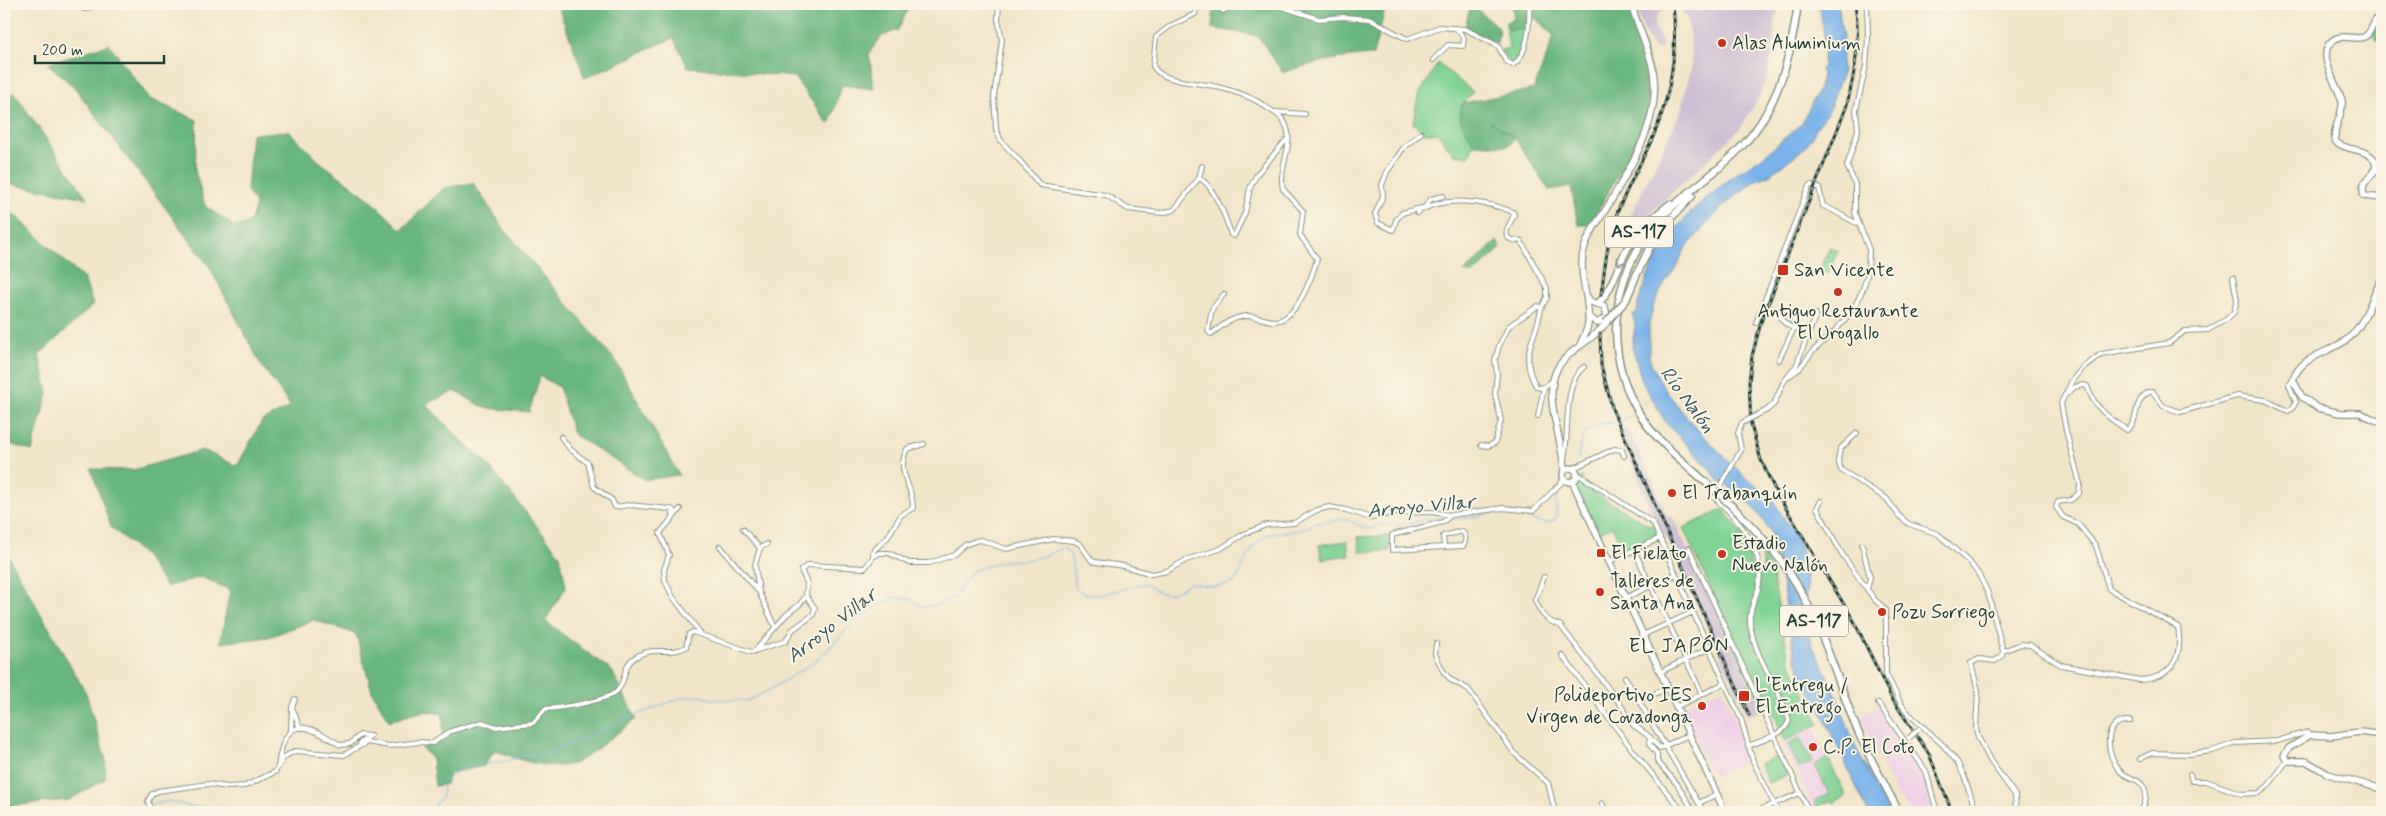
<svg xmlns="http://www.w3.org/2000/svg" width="2386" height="816" font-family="Mynerve,sans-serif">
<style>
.built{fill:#efd0e7}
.industrial{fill:#cdbed3}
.green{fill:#80d394;stroke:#508864}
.forest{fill:#68b57e;stroke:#447959}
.water{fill:#7ab3ea;stroke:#4c788f}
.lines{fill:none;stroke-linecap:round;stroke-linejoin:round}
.stream{stroke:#7ab3ea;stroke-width:1}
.street-casing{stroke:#88927e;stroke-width:6}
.secondary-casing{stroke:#88927e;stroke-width:8}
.primary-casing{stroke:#88927e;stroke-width:9}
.street{stroke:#fff;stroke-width:4}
.secondary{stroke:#fff;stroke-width:5.5}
.primary{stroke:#fff;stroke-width:6}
.rail-casing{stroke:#1f3d34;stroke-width:3}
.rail{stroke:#fcf5e5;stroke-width:1;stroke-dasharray:4;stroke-linecap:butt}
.street-bridge-casing{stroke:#88927e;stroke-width:6;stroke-linecap:butt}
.primary-bridge-casing{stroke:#88927e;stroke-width:9;stroke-linecap:butt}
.street-bridge{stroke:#fff;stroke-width:4}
.primary-bridge{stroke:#fff;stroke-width:6}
.oneway{stroke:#8f9e9a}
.poi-dot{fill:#c8321e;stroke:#fcf5e5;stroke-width:2}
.labels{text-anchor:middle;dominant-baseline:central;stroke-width:4;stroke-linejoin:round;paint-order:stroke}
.shield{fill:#fcf5e5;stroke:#617469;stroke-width:1}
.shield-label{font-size:18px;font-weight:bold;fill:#1f3d34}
.poi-label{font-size:19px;fill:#1f3d34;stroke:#fcf5e5;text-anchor:start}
.water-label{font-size:20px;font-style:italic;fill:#365a62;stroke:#fcf5e5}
.neighbourhood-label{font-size:20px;letter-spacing:1px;fill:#1f3d34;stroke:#fcf5e5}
</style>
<rect width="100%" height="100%" fill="#fcf5e5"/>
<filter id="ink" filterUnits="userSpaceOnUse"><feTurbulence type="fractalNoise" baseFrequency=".02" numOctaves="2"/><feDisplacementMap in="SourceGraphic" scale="10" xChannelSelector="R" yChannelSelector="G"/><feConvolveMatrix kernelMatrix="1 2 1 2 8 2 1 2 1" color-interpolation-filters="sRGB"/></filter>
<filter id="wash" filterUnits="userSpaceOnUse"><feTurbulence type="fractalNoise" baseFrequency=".0096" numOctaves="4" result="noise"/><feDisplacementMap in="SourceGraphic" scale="20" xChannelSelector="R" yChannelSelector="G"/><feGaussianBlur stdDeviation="1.12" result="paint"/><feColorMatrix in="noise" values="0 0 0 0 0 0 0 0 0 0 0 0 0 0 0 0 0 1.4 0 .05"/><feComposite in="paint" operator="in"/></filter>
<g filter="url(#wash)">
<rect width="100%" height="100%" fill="#f2e6c9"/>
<path class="built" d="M1722,688L1740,732L1746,759L1745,762L1716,776L1712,775L1682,710L1683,706Z
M1879,706L1902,738L1900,740L1905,749L1907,748L1923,775L1932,812H1911L1898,796L1882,765L1861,717Z
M1814,728L1847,796L1833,803L1831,800L1814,809L1783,743Z"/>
<path class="industrial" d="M1634,4H1670V6L1661,11L1655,20V29L1663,42L1661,49H1654L1645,34Z
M1682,4H1778L1768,74L1757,101L1739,130L1639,224L1629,219L1680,113L1692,65L1688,20L1682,12Z
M1627,428L1651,477L1668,518L1672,516L1762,710L1748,716L1668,540L1662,535L1625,449L1618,432Z"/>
<path class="green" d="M1506,29H1526L1520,56L1512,63L1508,61L1501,50L1509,48Z
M1438,63L1473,92L1461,106L1462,122L1474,144L1469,156L1453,154L1438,133H1425L1413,123L1418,96Z
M1830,247L1838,251L1827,274L1819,270Z
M1583,477L1582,481L1592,487L1591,491L1650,526L1653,523L1660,538L1625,554L1612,526L1596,534L1572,481L1576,478Z
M1724,509C1729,520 1740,527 1745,539C1750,550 1749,563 1754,574L1764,573L1758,541L1772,574L1789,659L1819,724L1785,741L1769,702L1762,705L1710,595L1713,593L1683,528Z
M1389,536L1390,551L1360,552L1358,537Z
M1347,541L1349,555L1322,559L1319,545Z
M1800,738L1812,762L1799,768L1788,744Z
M1778,756L1787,775L1768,783L1760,764Z
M1828,758L1846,796L1833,803L1832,800L1817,807L1814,801L1829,794L1815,765Z"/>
<path class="forest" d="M557,4H910L898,30L882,36L869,53L874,89L842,85L829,125L794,77L688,67L673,38L585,78Z
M1214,4H1407L1385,10L1373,55C1342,57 1312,62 1283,73L1258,36L1212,28Z
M1471,4L1499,28L1497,44L1465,27Z
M1512,4H1526L1528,10L1526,29H1506V22L1514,19Z
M1532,4H1614L1630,12L1643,43L1652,79L1646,120L1630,153L1590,225H1578L1571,186L1549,190L1514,137L1490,121L1514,138L1511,144L1506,146L1474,144C1468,132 1452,116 1464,103L1534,89L1554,36L1532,15Z
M2382,4V43L2376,39L2370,29Z
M109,44L150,99L197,120L195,171L205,206L235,227L250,222L256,205L247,190L252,134L289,131L319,161L372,201L401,230L444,188L473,183L504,229L615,360L679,475L645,480L573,434L559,387L540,376L529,412L485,408L455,391L426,404L461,440L483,459L560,555L566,587L545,621L612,671L636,719C625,727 582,762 573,764C547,770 519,760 495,750L484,766L449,773L446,784L435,786L432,759L421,747L443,743V714L424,711L389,721L372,692L356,634L314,620L269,637L220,643L230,590L201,577L166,587L144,555L111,527L91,469L133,470L203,450L237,466L262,421L291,407L260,363L209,266L75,88L48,64Z
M14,92L87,198L4,183V105Z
M4,205L84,279L93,305L39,355L48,393L32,451L4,442Z
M1497,241L1501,248L1473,274L1464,272Z
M4,549L86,693L106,761L105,779L69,800L8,806L10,812H4Z"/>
<path class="water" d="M1819,4H1838L1844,45L1841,64L1843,71L1828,113L1815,129L1813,137L1802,150L1771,174L1754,181L1720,209L1685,249L1676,268L1665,282L1654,304L1649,323V357L1652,366L1666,391L1693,425L1748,480L1769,495L1798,539L1802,552L1807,586L1803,614L1813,647L1832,685L1856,748L1889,812H1868L1821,711L1804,680L1796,660L1779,566L1770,531L1755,509L1743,496L1717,479L1709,468L1666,423L1642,381L1632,346L1635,326L1633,314L1637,313L1638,303L1649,273L1666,239L1693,210L1733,176L1764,156L1802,123L1819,88L1822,75L1820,69L1823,66L1824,34Z"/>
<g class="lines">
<path class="stream" d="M1644,404L1651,398
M1619,421L1631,416
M1578,459C1582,431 1585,426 1614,422
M1449,519C1469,520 1491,511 1511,512C1527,514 1541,530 1556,519V499L1561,487
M151,805L168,801L193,807H218L234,811L273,809L288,812
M143,812L147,807
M430,812L442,796L443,782L458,770L479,764L499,763L526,755L548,754L625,719L684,697L700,696L712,699L747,701L764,693L813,663L827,651L848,627L876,607L895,597L910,599L923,607L941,604L956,595L971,572L978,569L1005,561L1029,560L1048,555L1064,547L1071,557L1075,587C1092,606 1124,585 1145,584C1151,586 1154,590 1159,592C1170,597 1182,588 1190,583L1215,587L1234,583L1253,547L1268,534L1301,530L1317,523L1345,519L1368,529L1381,525L1410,524L1426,519L1445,518"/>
</g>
</g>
<g filter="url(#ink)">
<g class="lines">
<g class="street-casing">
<path id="street" d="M999,4L998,19L1002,40L994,96L996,129L1001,141L1020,161L1040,185L1106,195L1128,209L1161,213L1174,210L1199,178
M1197,4L1195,14L1170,26L1156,37L1153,66C1161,83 1200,82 1217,87C1234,91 1253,97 1266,107C1275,113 1284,117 1287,128C1293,147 1278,169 1283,189L1303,211L1300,235L1317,259C1312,277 1297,320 1275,321C1265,321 1256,315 1245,316C1230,318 1222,326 1211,334L1208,331L1212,309L1224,294
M1220,4L1223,11L1233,4
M1273,4L1319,19L1343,17L1369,19L1407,39L1440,27L1465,29L1498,46L1506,61L1513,65C1529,54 1530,21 1529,4
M1433,60L1448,45L1463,46L1464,38L1456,28
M1275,112L1305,114
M1199,178C1213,184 1227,220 1231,235L1234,236L1245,213L1250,188L1257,174L1288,138
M1199,178L1202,166
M1421,208L1402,213L1396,220L1393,230L1378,223L1375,214L1383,196L1382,185L1387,172L1404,147L1421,133
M1423,209L1431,199L1443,196
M1417,213C1442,195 1486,201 1513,212L1514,215C1512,221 1499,237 1513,240C1516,241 1519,240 1521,241L1547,288V297L1541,309
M1756,323L1809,186L1812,185L1819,188L1823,206C1837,211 1846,219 1859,224
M1779,360L1794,328V317L1787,313L1783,314L1781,318C1785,327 1798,329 1807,333
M1789,376L1799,369L1813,351L1837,329L1854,308L1863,289L1868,272L1869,250L1855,213V184L1847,166L1858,130L1856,110L1866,66L1868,39L1867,4
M2065,395L2075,387L2083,385L2087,386C2094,408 2109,418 2127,430C2140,421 2132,401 2149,392H2153L2163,406L2180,412L2237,396L2265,400L2288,411L2292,409L2296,402L2289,385L2293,380
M1757,415L1767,410L1774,404L1783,383L1796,366L1816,314
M1538,416L1544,387L1552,381
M1742,423L1738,433L1741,450L1714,497C1739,520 1767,551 1758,589C1754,603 1747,614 1751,629C1757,662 1780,689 1789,720C1787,734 1760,741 1748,746
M1857,433L1840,449L1838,460L1841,470L1887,499L1899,516L1909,524L1938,534L1971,564L1979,575L1988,593L2003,651L2002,656L1995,661L1979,659L1971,663L1978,691L1976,729L1978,737L1991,762L2015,795L2016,812
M561,437L570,449L588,463L594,487L612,500L615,507L629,505L670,509L673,510V515
M1481,445L1488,446L1495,443L1501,420L1495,394L1497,373L1495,360L1499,346L1509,326L1538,306L1541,309C1536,341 1518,353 1536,386L1540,388L1544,387
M1564,459C1570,435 1562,382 1584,367
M1572,469L1614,449L1622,450L1624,456
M1576,473L1653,523L1741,719L1753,761L1778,812
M1821,501L1817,508L1842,554L1874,599L1886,610V674L1901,704L1909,714L1943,745L1957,762L1964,776L1976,812
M680,509L660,533L669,555L664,570L665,581L673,597L701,634
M743,529L760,548
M767,544L760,548L755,565L759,592L775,627
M1862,545L1870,578L1867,589
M720,546L759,592
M1444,546L1443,536L1462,531C1466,536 1467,540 1463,546L1392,550V535L1443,522L1451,515
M1689,548L1809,812
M1634,550L1702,694
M873,557V551L887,538L901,515L913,508C913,483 895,474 907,449L924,444
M1608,562L1660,538
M1544,577L1535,600C1540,612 1546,622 1560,625L1621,705L1633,725L1646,734L1660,748L1689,735
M1625,598L1676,574
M1643,635L1693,612
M1436,644L1435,654L1443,671L1451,680L1468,689L1515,754L1548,783L1555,812
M755,651L786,615L800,604L806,596L807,583L801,570L808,565L865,568L873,557L879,553H889L909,563H929L954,555L965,545L975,541L981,540L1006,549L1054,539L1074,541L1080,544L1092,561L1096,562L1123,566L1152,574L1167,571L1186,560L1220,549L1244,534L1266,525L1294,523L1317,510L1329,507L1346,510L1371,518L1391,513L1431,512L1451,515L1503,508L1533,511L1565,479
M2003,651L2021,644L2030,645L2061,665L2140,680C2172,678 2183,658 2178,627L2109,589L2096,546L2078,524L2063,517L2056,507L2058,502L2071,500L2079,493L2080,484L2066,431L2061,403L2072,381L2082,368L2101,354L2169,343L2185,331L2208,330L2227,319L2234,312L2237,300L2233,278
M1562,655L1631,748L1683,812
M1660,672L1710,648
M1625,677L1639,701
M1667,688L1639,701L1704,812
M295,699L292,707L300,728
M1878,703L1926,771L1937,812
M1676,707L1725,683
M2130,721C2101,719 2106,756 2120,771C2126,778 2138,778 2143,786C2149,794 2145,804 2141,812
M291,730L292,708
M1650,737L1649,744L1657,754V761L1677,784L1694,812
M2140,759L2152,753L2190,754L2212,751L2236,743L2277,741L2308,732L2310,735
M278,767C284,715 305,722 340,745L350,744L360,735L370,736L360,743
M2190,774L2192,781H2206L2242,794L2259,793L2268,786L2287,761
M1602,803L1605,812
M1699,803L1717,794
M151,812L148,801L152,794L158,791L208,784L227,787L245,786L275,772L284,757L295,751L344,755L367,742L389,746L419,742L433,743L451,731L482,722L496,727L533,723L545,709C561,708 609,701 618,690C628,677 621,664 639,655C655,646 670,656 686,647L689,634L693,632L751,652L786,641L792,630L813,615L815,608L806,596
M1755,812L1800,793"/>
</g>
<g class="secondary-casing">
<path id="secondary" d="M70,4L85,8L98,4
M2382,13C2373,18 2373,33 2364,37C2356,40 2346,35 2337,38C2311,49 2339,87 2342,101C2344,115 2331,128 2336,142C2348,152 2364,147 2375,160L2376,169C2369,180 2360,182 2364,196L2382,198
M2382,279C2372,297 2365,323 2350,337C2333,353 2301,354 2293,380L2302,397L2318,408L2340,413H2360L2382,423
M1588,316L1597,323L1606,318
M1580,345C1583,338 1587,331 1588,324C1591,300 1577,274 1584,249C1589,230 1603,216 1612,199C1636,158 1663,113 1652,65C1647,44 1637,24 1631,4
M1563 475a7 7 0 1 1 14 0a7 7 0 1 1-14 0Z
M1564,472C1564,441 1542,398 1557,369C1568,349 1596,339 1605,324C1608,319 1607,311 1604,306L1591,302L1586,295
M1572,481L1725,812
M2382,735L2360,732L2331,736L2310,735L2289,748L2284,756L2287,761H2306L2328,774L2382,789"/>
</g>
<g class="primary-casing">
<path id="primary" d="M1636,276L1656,234L1692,196
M1598,303C1610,295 1619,263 1627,249C1639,230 1652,217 1670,204
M1693,471C1677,456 1660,443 1647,425C1601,362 1607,275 1661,218C1694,183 1733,165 1761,122C1784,85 1792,46 1798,4
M1892,799L1899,812"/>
</g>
<use href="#street" class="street"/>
<use href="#secondary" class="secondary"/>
<use href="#primary" class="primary"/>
<g class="rail-casing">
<path id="rail" d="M1855,4C1861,39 1855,74 1846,108L1761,322L1752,356L1749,382L1751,425L1761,460L1776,492L1854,621L1892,699L1929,754L1952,812
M1601,294C1605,268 1607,241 1616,216C1626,189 1641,164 1653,137C1672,93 1678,51 1673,4
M1600,334L1601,365L1613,411L1749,715"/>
</g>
<use href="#rail" class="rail"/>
<g class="street-bridge-casing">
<path id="street-bridge" d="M1742,423L1757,415
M1909,738L1919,729"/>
</g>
<g class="primary-bridge-casing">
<path id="primary-bridge" d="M1606,323L1626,300L1636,276
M1693,471C1728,501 1762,533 1789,572C1818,615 1834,669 1852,717C1863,746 1878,772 1892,799"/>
</g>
<use href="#street-bridge" class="street-bridge"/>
<use href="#primary-bridge" class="primary-bridge"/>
</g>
<defs><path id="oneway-chevron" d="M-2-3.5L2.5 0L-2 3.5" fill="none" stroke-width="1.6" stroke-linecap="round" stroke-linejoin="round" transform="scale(1.25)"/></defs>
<use class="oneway" href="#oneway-chevron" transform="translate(1620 262) rotate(118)"/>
</g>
<g class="poi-dot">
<circle cx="1722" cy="43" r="5"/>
<rect x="1777" y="264" width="12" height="12" rx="2.5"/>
<circle cx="1838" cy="292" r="5"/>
<circle cx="1672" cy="493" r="5"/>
<rect x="1596" y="548" width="10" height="10" rx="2.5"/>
<circle cx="1722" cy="554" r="5"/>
<circle cx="1600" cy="592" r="5"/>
<circle cx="1882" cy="612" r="5"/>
<rect x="1738" y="690" width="12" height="12" rx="2.5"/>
<circle cx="1702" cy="706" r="5"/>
<circle cx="1813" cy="747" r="5"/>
</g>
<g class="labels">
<g class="shield">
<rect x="1605" y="216.5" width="68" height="31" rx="4"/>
<rect x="1780" y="605.5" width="68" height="31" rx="4"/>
</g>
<g class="shield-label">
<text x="1639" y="232">AS-117</text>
<text x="1814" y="621">AS-117</text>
</g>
<g class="poi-label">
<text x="1732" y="43">Alas Aluminium</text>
<text x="1794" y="270">San Vicente</text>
<text x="1838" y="311" text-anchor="middle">Antiguo Restaurante<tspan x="1838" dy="22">El Urogallo</tspan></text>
<text x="1682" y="493">El Trabanquín</text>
<text x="1732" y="543">Estadio<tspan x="1732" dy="22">Nuevo Nalón</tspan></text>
<text x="1611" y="553">El Fielato</text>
<text x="1610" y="581">Talleres de<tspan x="1610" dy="22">Santa Ana</tspan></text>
<text x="1892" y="612">Pozu Sorriego</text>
<text x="1755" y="685">L'Entregu /<tspan x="1755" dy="22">El Entrego</tspan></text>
<text x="1692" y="695" text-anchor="end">Polideportivo IES<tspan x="1692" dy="22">Virgen de Covadonga</tspan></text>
<text x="1823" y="747">C.P. El Coto</text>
</g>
<g class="water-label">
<text transform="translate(1687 400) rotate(53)">Río Nalón</text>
<text transform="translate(1421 507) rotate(-5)">Arroyo Villar</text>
<text transform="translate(832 626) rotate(-38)">Arroyo Villar</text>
</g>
<g class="neighbourhood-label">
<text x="1679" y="646">EL JAPÓN</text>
</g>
</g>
<rect width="2386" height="816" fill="none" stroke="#fcf5e5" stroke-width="20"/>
<path d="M35 55v8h129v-8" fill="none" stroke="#1f3d34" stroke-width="2.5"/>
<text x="42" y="55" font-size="15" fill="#1f3d34" stroke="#fcf5e5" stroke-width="4" paint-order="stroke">200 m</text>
</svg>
